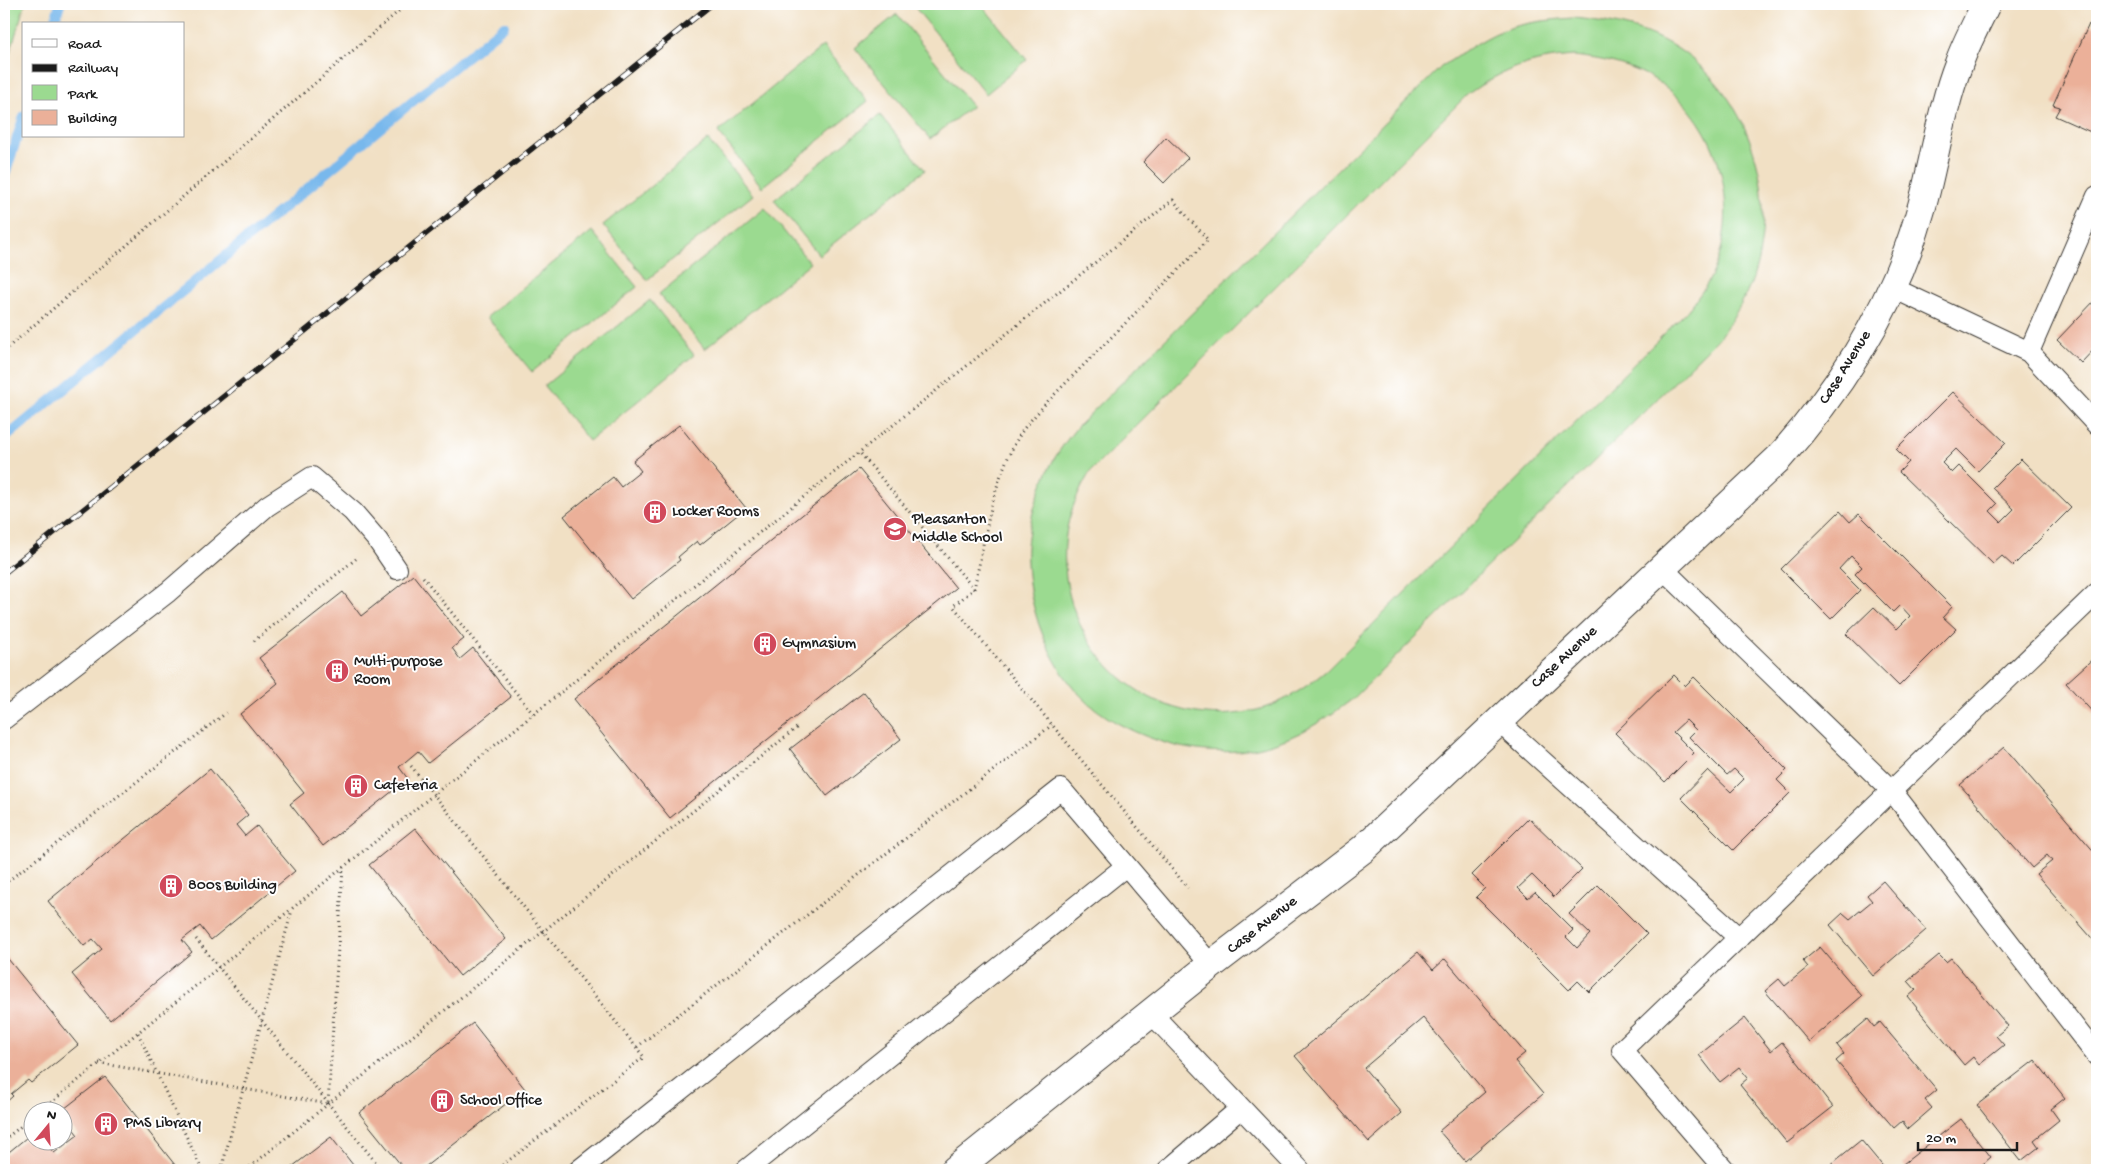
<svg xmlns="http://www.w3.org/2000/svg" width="2101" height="1174" font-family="'Gochi Hand',sans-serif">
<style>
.green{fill:#9bda90;stroke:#5c7b56;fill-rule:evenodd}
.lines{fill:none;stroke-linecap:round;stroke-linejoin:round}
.stream{stroke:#78b8ec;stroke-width:10}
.building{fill:#ebb099}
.service-casing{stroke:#3c3935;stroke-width:22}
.tertiary-casing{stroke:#3c3935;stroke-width:30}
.path{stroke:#3c3935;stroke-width:3;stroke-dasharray:1 4;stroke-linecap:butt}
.service{stroke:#fff;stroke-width:20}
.tertiary{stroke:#fff;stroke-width:28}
.rail-casing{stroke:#1c1c1c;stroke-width:5.5}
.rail{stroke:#fff;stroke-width:4;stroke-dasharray:11;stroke-linecap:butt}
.labels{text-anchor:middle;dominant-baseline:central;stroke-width:4;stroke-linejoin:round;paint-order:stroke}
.street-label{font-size:16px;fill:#1c1c1c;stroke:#fff}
.poi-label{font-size:16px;fill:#1c1c1c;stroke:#fff;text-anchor:start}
</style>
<rect width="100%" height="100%" fill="#fff"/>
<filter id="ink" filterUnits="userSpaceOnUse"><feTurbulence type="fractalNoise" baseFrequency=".02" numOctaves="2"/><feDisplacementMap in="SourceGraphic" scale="10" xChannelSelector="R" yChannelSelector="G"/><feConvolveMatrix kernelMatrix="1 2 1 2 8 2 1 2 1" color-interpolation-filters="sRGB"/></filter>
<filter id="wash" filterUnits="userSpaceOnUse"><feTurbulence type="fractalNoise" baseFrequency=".0096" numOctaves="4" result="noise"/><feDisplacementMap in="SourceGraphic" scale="20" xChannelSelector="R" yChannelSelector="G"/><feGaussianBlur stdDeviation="1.12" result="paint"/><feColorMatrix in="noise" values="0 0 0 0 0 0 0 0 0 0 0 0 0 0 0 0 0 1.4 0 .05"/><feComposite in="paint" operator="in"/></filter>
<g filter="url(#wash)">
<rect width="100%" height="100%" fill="#f1e0c4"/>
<path class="green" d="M4,4H25L4,72Z
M912,4H981L1027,60L986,94Z
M897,14L972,106L930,139L855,48Z
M1573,18C1597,20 1620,24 1644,32C1742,68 1784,183 1753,278C1745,301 1731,321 1717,340L1354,698C1326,719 1299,737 1265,746C1230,756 1190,752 1156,740C1130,731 1101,717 1081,696C1048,662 1029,609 1027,562C1025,534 1035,502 1045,477C1053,458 1065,442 1078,426L1441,67C1461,54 1480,40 1501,31C1524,22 1549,20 1573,18ZM1574,56C1603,59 1632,65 1657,81C1716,119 1740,198 1717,263C1711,281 1699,296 1687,311L1326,671C1305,688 1281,705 1253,711C1143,735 1048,637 1067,528C1071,508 1080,489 1090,472L1468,94C1503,69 1531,59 1574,56Z
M823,46L868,101L762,187L718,132Z
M880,115L925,170L819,255L774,200Z
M708,140L753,195L647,280L603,225Z
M765,208L810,263L705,349L659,294Z
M592,231L637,287L532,372L487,317Z
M650,300L694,355L589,441L544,386Z"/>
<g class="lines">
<path class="stream" d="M54,24L60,4
M4,178L24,116
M4,439L504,26"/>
</g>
<g id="blocks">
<path class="building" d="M2089,24L2097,28V123L2093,133L2055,116L2060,107L2053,105Z
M1166,137L1188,158L1164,183L1143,162Z
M2097,298V346L2081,363L2057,340Z
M1953,392L2006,443L1978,471L1956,449L1942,463L1952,473L1959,466L1997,504L1990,511L2001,522L2014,509L1992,488L2021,459L2071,508L2013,566L2002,556L1993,564L1899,472L1909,462L1896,449Z
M679,425L746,508L700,545L697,541L678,557L680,560L631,599L564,516L613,477L621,487L641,471L633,461Z
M859,469L956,588L670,818L574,699Z
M1840,511L1850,522L1859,514L1952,607L1943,617L1956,629L1899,686L1846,634L1874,607L1897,629L1910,616L1900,605L1893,612L1855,574L1862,567L1851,556L1839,569L1860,590L1831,619L1781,569Z
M413,575L464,639L452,648L460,659L473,648L511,697L428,763L418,751L399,767L408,779L323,846L290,804L304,793L240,714L278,683L259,658L343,592L361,616Z
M2097,655V717L2066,683Z
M1674,675L1685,686L1694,677L1787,770L1777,780L1790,793L1733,850L1681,798L1708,770L1731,792L1744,779L1734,769L1727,775L1689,737L1696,730L1686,720L1673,732L1694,753L1665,782L1615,733Z
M864,692L901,739L827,796L790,749Z
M2004,747L2097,855V944L2036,874L2052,861L2047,855L2032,868L1960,785Z
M210,769L248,815L236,825L245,836L257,826L295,871L211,940L200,926L182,940L192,952L110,1020L72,974L102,949L93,939L84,946L48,901Z
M1529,818L1582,869L1554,897L1532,875L1518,888L1528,898L1535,892L1573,930L1566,937L1577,948L1590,934L1569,914L1598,885L1647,934L1589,992L1578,981L1569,990L1476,897L1485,888L1472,875Z
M415,828L506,939L460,976L369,865Z
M1883,881L1926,930L1873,976L1830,925L1843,913L1850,919L1872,901L1867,895Z
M1820,947L1862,996L1809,1042L1765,991L1779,979L1785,986L1808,967L1803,961Z
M1418,952L1433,970L1445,959L1525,1053L1515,1061L1543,1094L1465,1161L1439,1131L1485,1092L1423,1018L1364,1068L1402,1113L1369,1142L1295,1056Z
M4,954L78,1045L31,1083L28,1080L11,1094L13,1096L4,1104Z
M1939,955L1946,962L1951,958L2008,1026L1996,1036L2004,1045L1979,1065L1973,1057L1964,1065L1908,997L1916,990L1908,981Z
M1745,1018L1771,1051L1782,1042L1833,1107L1787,1143L1740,1085L1748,1078L1739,1067L1720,1082L1699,1055Z
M1868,1019L1874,1027L1880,1022L1937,1090L1925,1100L1932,1108L1908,1129L1902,1121L1894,1128L1836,1061L1844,1054L1837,1045Z
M473,1023L525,1089L421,1170H405L359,1113Z
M2035,1060L2065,1098L2051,1109L2059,1120L2034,1140L2039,1147L2021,1161L1977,1105Z
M105,1077L179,1170H4V1156L32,1133V1142H44L54,1153L78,1135L60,1112Z
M1961,1119L1991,1157L1977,1169L1978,1170H1907L1903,1164Z
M331,1137L357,1170H288Z
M1861,1140L1886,1170H1824Z"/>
</g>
</g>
<g filter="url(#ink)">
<use href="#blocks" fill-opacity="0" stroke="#3c3935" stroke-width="1"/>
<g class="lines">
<g class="service-casing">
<path id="service" d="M1893,288L2029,352L2097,425
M2029,352L2097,196
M1661,567L1892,791L2097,1056
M4,719L168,592L267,506L312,477L353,512L378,541L397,569
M1498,721L1739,938
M1151,1013L1300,1170
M579,1170L1061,789L1211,965
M746,1170L1126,866
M1168,1170L1241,1108
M1725,1170L1622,1050L2097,593"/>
</g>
<g class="tertiary-casing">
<path id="tertiary" d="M955,1170L1211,965L1363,849L1778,459C1843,386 1896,301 1922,206C1935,159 1941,109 1959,63C1966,43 1977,23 1986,4"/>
</g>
<path class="path" d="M4,351L407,4
M861,454L974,589L953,606L1188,888
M423,577L534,715
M254,641L357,558
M411,766L644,1057L496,1170
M4,884L226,713
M196,939L382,1170
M138,1033L202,1170
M637,1047L1052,725
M99,1063L328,1104L343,869
M39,1112L1173,200L1208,240L1046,403C1039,412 1030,420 1023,430C992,477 986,535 974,589
M4,1140L32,1117
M221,1170L292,910
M246,1170L799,726"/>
<use href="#service" class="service"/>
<use href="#tertiary" class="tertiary"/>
<g class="rail-casing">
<path id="rail" d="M4,573L712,4"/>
</g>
<use href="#rail" class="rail"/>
</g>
</g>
<defs>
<g id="building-disc" transform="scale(1.25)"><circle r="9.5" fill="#d1495b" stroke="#fff"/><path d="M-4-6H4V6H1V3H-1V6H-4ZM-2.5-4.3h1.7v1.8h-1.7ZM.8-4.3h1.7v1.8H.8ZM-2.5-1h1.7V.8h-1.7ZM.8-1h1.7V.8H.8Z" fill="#fff"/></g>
<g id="school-disc" transform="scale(1.25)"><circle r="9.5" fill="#d1495b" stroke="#fff"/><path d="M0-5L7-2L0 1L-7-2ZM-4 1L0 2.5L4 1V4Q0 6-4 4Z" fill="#fff"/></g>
</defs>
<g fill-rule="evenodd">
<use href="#building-disc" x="655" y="512"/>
<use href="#school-disc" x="895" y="529"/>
<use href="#building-disc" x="765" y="644"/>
<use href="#building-disc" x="337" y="671"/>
<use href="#building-disc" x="356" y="786"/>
<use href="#building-disc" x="171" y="886"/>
<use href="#building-disc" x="442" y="1101"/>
<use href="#building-disc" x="106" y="1124"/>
</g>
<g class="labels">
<g class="street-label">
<text transform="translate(1846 368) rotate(-58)">Case Avenue</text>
<text transform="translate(1565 658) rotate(-43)">Case Avenue</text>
<text transform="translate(1263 926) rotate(-38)">Case Avenue</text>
</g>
<g class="poi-label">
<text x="672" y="512">Locker Rooms</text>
<text x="912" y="520">Pleasanton<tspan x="912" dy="18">Middle School</tspan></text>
<text x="782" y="644">Gymnasium</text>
<text x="354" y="662">Multi-purpose<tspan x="354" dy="18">Room</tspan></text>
<text x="374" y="786">Cafeteria</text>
<text x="188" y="886">800s Building</text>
<text x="460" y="1101">School Office</text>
<text x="124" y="1124">PMS Library</text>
</g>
</g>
<rect width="2101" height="1174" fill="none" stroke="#fff" stroke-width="20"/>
<rect x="22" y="22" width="162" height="115" fill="#ffffff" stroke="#a4a4a4"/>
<rect x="32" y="39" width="25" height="8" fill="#ffffff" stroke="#a4a4a4"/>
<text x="68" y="48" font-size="15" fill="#1c1c1c">Road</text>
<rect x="32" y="64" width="25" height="8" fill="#1c1c1c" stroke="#a4a4a4"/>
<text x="68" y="72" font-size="15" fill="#1c1c1c">Railway</text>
<rect x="32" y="85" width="25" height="15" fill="#9bda90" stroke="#a4a4a4"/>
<text x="68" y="98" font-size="15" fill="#1c1c1c">Park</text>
<rect x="32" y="110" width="25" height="15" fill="#ebb099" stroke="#a4a4a4"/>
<text x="68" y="122" font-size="15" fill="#1c1c1c">Building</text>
<g transform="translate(48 1126) rotate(18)"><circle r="24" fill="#ffffff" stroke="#a4a4a4"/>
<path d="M0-4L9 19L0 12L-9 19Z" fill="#d1495b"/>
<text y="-8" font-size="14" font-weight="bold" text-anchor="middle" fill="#1c1c1c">N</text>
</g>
<path d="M1918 1142v8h99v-8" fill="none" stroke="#1c1c1c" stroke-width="2.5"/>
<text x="1926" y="1142" font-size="15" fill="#1c1c1c" stroke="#ffffff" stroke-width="4" paint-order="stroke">20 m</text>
</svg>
